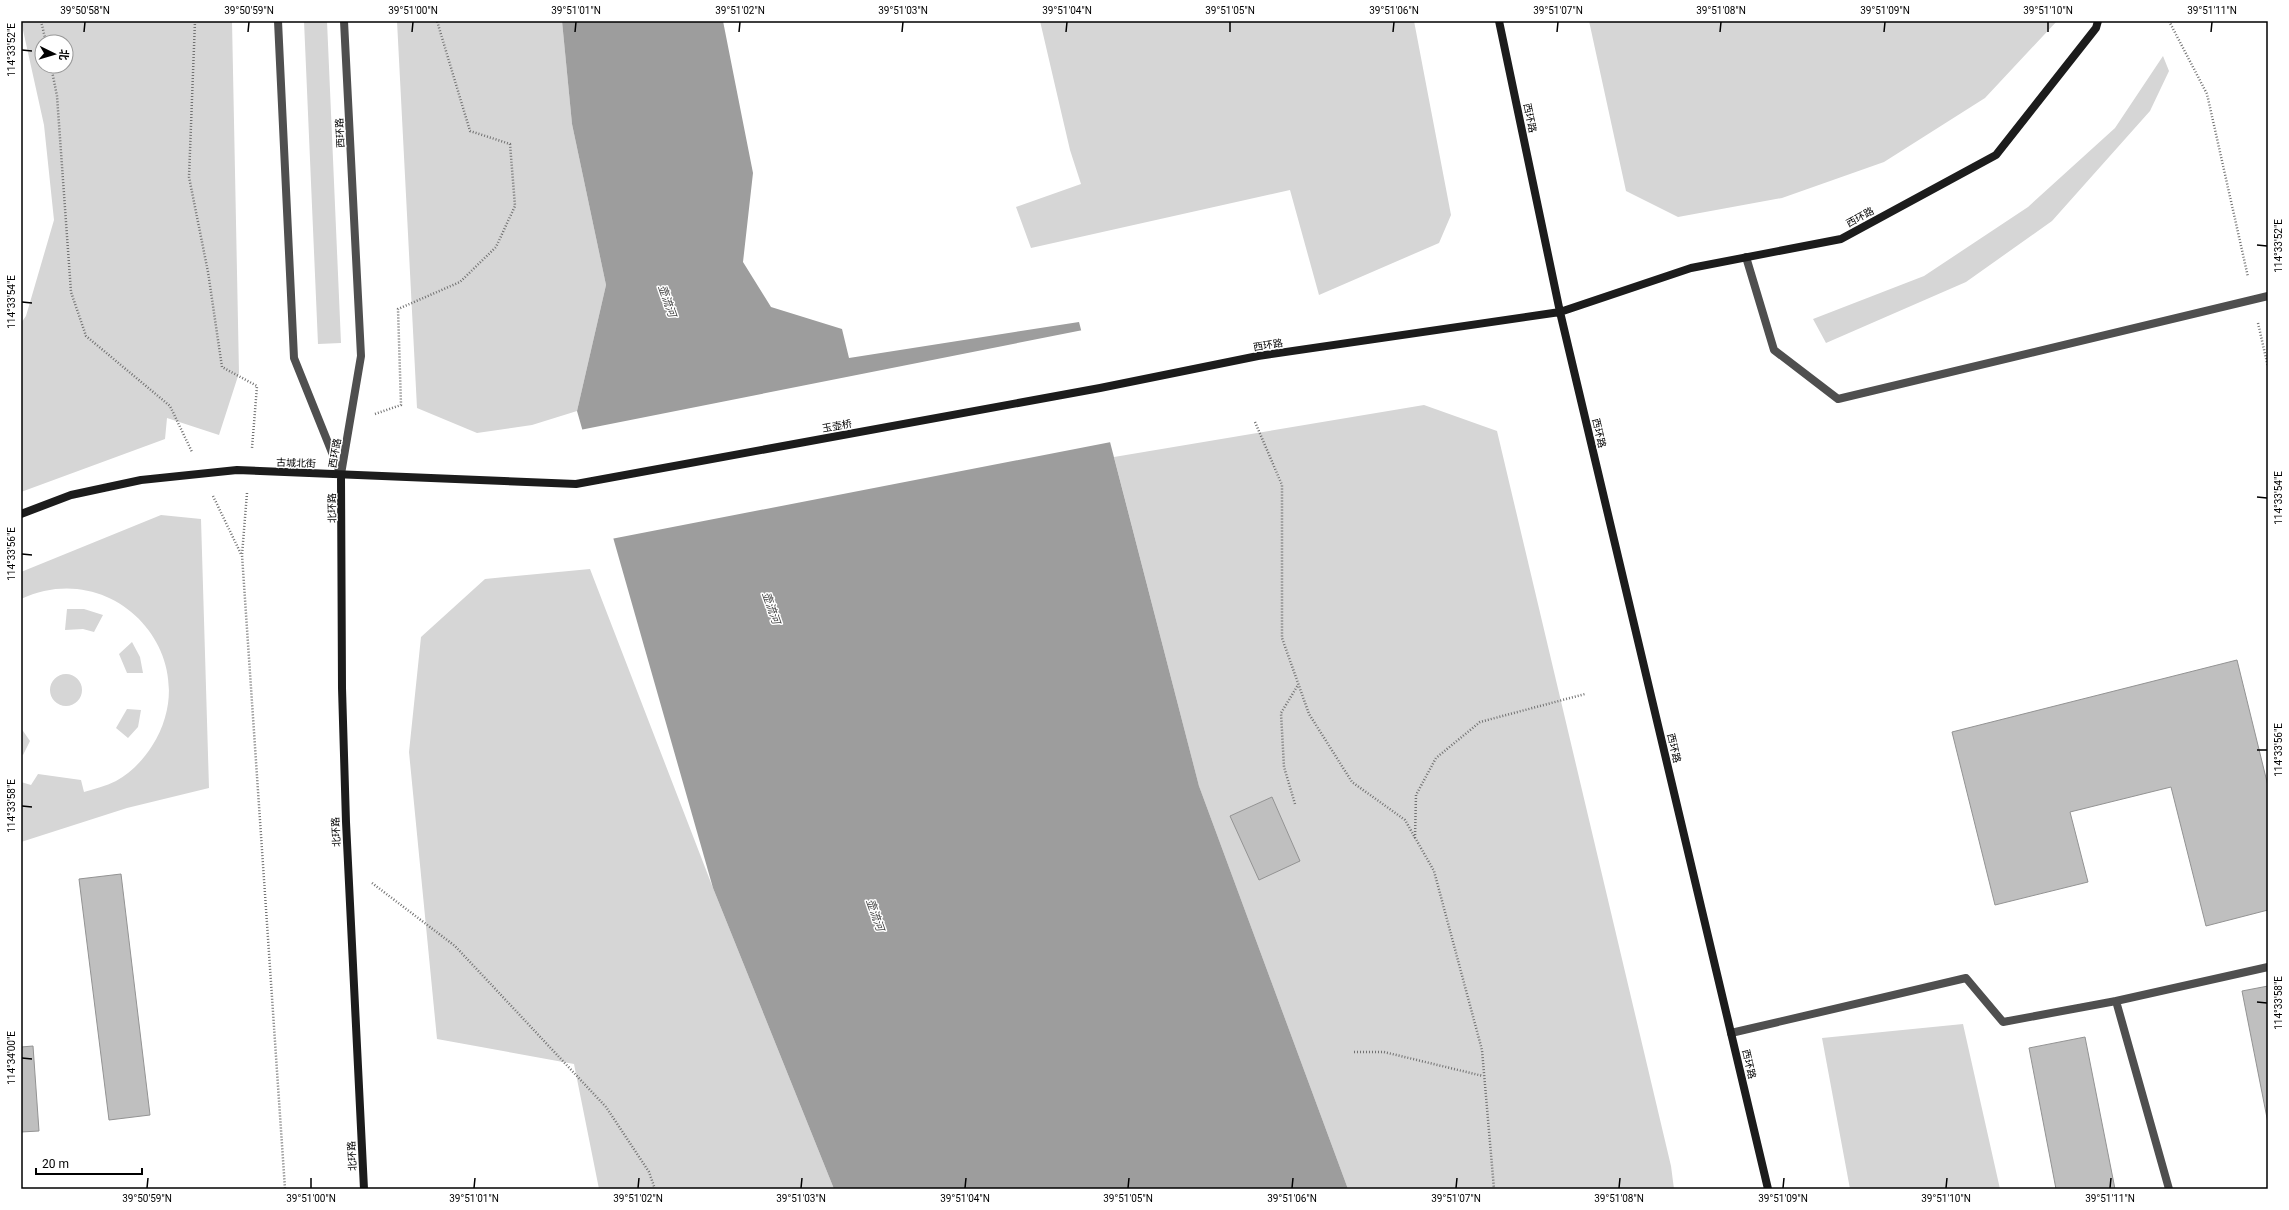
<svg xmlns="http://www.w3.org/2000/svg" width="2289" height="1210" font-family="Roboto,'Noto Sans SC',sans-serif">
<style>
.green{fill:#d6d6d6;fill-rule:evenodd}
.water{fill:#9d9d9d}
.pier{fill:#fff}
.building{fill:#bfbfbf;stroke:#939393}
.lines{fill:none;stroke-linecap:round;stroke-linejoin:round}
.path{stroke:#717171;stroke-width:2.5;stroke-dasharray:1 2;stroke-linecap:butt}
.minor{stroke:#4f4f4f;stroke-width:8}
.tertiary{stroke:#4f4f4f;stroke-width:8}
.secondary{stroke:#1c1c1c;stroke-width:8}
.ticks{fill:none;stroke:#000;stroke-width:1.5}
.labels{text-anchor:middle;dominant-baseline:central;stroke-width:3;stroke-linejoin:round;paint-order:stroke}
.street-label{font-size:10px;fill:#000;stroke:#fff}
.water-label{font-size:11px;font-style:italic;fill:#3e3e3e;stroke:#fff}
.neatline{fill:none;stroke:#000;stroke-width:1.5}
.ticks-label{font-size:10px;text-anchor:middle;fill:#000}
</style>
<rect width="100%" height="100%" fill="#fff"/>
<path class="green" d="M21,21H232L239,373L219,435L167,418L165,439L21,492V323L26,316L54,220L44,125ZM42,42H66V66H42Z
M304,21H327L341,343L318,344Z
M397,21H562L572,124L606,285L577,411L532,425L477,433L417,408Z
M1040,21H1414L1451,215L1439,243L1319,295L1290,190L1031,248L1016,207L1081,184L1070,150Z
M1589,21H2057L1985,98L1884,162L1782,198L1678,217L1626,191Z
M2163,56L2169,71L2150,111L2052,221L1966,282L1826,343L1813,319L1924,276L2028,207L2115,128Z
M1424,405L1497,431L1671,1166L1674,1189H1348L1199,786L1114,457Z
M161,515L201,519L209,788L127,808L21,842V782L31,785L38,774L81,780L84,792C94,789 106,786 116,781C131,773 143,760 152,746C208,658 115,555 21,599V572Z
M590,569L713,888L834,1189H599L574,1064L437,1039L409,752L421,637L485,579Z
M67,609H84L103,615L94,632L83,629L65,630Z
M132,642L140,657L143,673H127L119,654Z
M50 690a16 16 0 1 1 32 0a16 16 0 1 1-32 0Z
M127,709L141,710L138,727L128,738L116,728Z
M21,728L30,741L23,755L21,754Z
M1963,1024L2000,1189H1850L1822,1038Z"/>
<path class="water" d="M562,21H723L753,173L743,262L771,307L842,329L849,358L1079,322L1199,786L1348,1189H834L713,888L577,411L606,285L572,124Z"/>
<path class="pier" d="M1083,330L1111,442L611,539L580,430Z"/>
<path class="building" d="M2237,660L2268,786V910L2206,926L2171,787L2070,812L2088,882L1995,905L1952,732Z
M1272,797L1300,861L1259,880L1230,816Z
M121,874L150,1115L109,1120L79,879Z
M2268,986V1123L2242,991Z
M2085,1037L2115,1189H2056L2029,1048Z
M33,1046L39,1131L21,1132V1047Z"/>
<g class="lines">
<path class="path" d="M41,21L46,42
M195,21L189,177L208,272L222,367L257,386L252,448
M2169,21L2207,94L2248,277
M51,66L57,96L71,292L86,336L170,406L192,452
M2258,323L2268,367
M375,414L401,405L398,309L460,282L496,247L515,206L510,144L470,131L437,21
M1255,422L1282,485V638L1309,714L1352,782L1405,820L1434,871L1482,1050L1494,1189
M247,493L242,555L285,1189
M213,496L241,554
M1295,804L1284,767L1281,713L1298,685
M1415,838L1416,795L1436,758L1480,722L1585,694
M372,883L455,946L606,1107L649,1172L655,1189
M1354,1052H1384L1483,1076"/>
<path class="minor" d="M1746,257L1774,350L1838,399L2268,296
M2116,1001L2268,967
M1731,1033L1966,978L2003,1022L2116,1001L2169,1189"/>
<path class="tertiary" d="M278,21L294,358L341,475
M341,474L361,356L344,21"/>
<path class="secondary" d="M1499,21L1560,312L1768,1189
M341,475L342,688L346,822L364,1189
M21,514L71,495L141,480L237,470L576,484L1100,388L1258,356L1560,312L1691,268L1841,239L1996,155L2096,28L2098,21"/>
</g>
<path class="ticks" d="M84,32L85,22M248,32L249,22M412,32L413,22M575,32L576,22M739,32L740,22M902,32L903,22M1066,32L1067,22M1230,32V22M1393,32L1394,22M1557,32L1558,22M1720,32L1721,22M1884,32L1885,22M2048,32V22M2211,32L2212,22M22,50L32,51M2257,245L2267,246M22,302L32,303M2257,497L2267,498M22,554L32,555M2257,750H2267M22,806L32,807M2257,1002L2267,1003M22,1058L32,1059M147,1188L148,1178M311,1188V1178M474,1188L475,1178M638,1188L639,1178M801,1188L802,1178M965,1188L966,1178M1128,1188L1129,1178M1292,1188L1293,1178M1456,1188L1457,1178M1619,1188L1620,1178M1783,1188L1784,1178M1946,1188L1947,1178M2110,1188L2111,1178"/>
<g class="labels">
<g class="street-label">
<text transform="translate(1530 118) rotate(78)">西环路</text>
<text transform="translate(340 133) rotate(-93)">西环路</text>
<text transform="translate(1860 217) rotate(-28)">西环路</text>
<text transform="translate(1268 345) rotate(-9)">西环路</text>
<text transform="translate(837 426) rotate(-10)">玉壶桥</text>
<text transform="translate(1599 433) rotate(77)">西环路</text>
<text transform="translate(335 453) rotate(-80)">西环路</text>
<text transform="translate(296 463) rotate(2)">古城北街</text>
<text transform="translate(332 508) rotate(-91)">北环路</text>
<text transform="translate(1674 748) rotate(77)">西环路</text>
<text transform="translate(336 832) rotate(-93)">北环路</text>
<text transform="translate(1749 1064) rotate(77)">西环路</text>
<text transform="translate(352 1156) rotate(-93)">北环路</text>
</g>
<g class="water-label">
<text transform="translate(667 301) rotate(71)">壶流河</text>
<text transform="translate(771 608) rotate(71)">壶流河</text>
<text transform="translate(875 915) rotate(71)">壶流河</text>
</g>
</g>
<rect width="2289" height="1210" fill="none" stroke="#ffffff" stroke-width="44"/>
<g transform="translate(54 54) rotate(95)"><circle r="19" fill="#ffffff" stroke="#999999"/>
<path d="M0-3L7 15L0 10L-7 15Z" fill="#000000"/>
<text y="-6" font-size="11" font-weight="bold" text-anchor="middle" fill="#000000">北</text>
</g>
<path d="M36 1168v6h106v-6" fill="none" stroke="#000000" stroke-width="2"/>
<text x="42" y="1168" font-size="12" fill="#000000" stroke="#ffffff" stroke-width="3" paint-order="stroke">20 m</text>
<rect x="22" y="22" width="2245" height="1166" class="neatline"/>
<g class="ticks-label">
<text x="85" y="14">39°50'58"N</text>
<text x="249" y="14">39°50'59"N</text>
<text x="413" y="14">39°51'00"N</text>
<text x="576" y="14">39°51'01"N</text>
<text x="740" y="14">39°51'02"N</text>
<text x="903" y="14">39°51'03"N</text>
<text x="1067" y="14">39°51'04"N</text>
<text x="1230" y="14">39°51'05"N</text>
<text x="1394" y="14">39°51'06"N</text>
<text x="1558" y="14">39°51'07"N</text>
<text x="1721" y="14">39°51'08"N</text>
<text x="1885" y="14">39°51'09"N</text>
<text x="2048" y="14">39°51'10"N</text>
<text x="2212" y="14">39°51'11"N</text>
<text transform="translate(11 50) rotate(-90)" y="4">114°33'52"E</text>
<text transform="translate(2278 246) rotate(-90)" y="4">114°33'52"E</text>
<text transform="translate(11 302) rotate(-90)" y="4">114°33'54"E</text>
<text transform="translate(2278 498) rotate(-90)" y="4">114°33'54"E</text>
<text transform="translate(11 554) rotate(-90)" y="4">114°33'56"E</text>
<text transform="translate(2278 750) rotate(-90)" y="4">114°33'56"E</text>
<text transform="translate(11 806) rotate(-90)" y="4">114°33'58"E</text>
<text transform="translate(2278 1003) rotate(-90)" y="4">114°33'58"E</text>
<text transform="translate(11 1058) rotate(-90)" y="4">114°34'00"E</text>
<text x="147" y="1202">39°50'59"N</text>
<text x="311" y="1202">39°51'00"N</text>
<text x="474" y="1202">39°51'01"N</text>
<text x="638" y="1202">39°51'02"N</text>
<text x="801" y="1202">39°51'03"N</text>
<text x="965" y="1202">39°51'04"N</text>
<text x="1128" y="1202">39°51'05"N</text>
<text x="1292" y="1202">39°51'06"N</text>
<text x="1456" y="1202">39°51'07"N</text>
<text x="1619" y="1202">39°51'08"N</text>
<text x="1783" y="1202">39°51'09"N</text>
<text x="1946" y="1202">39°51'10"N</text>
<text x="2110" y="1202">39°51'11"N</text>
</g>
</svg>
